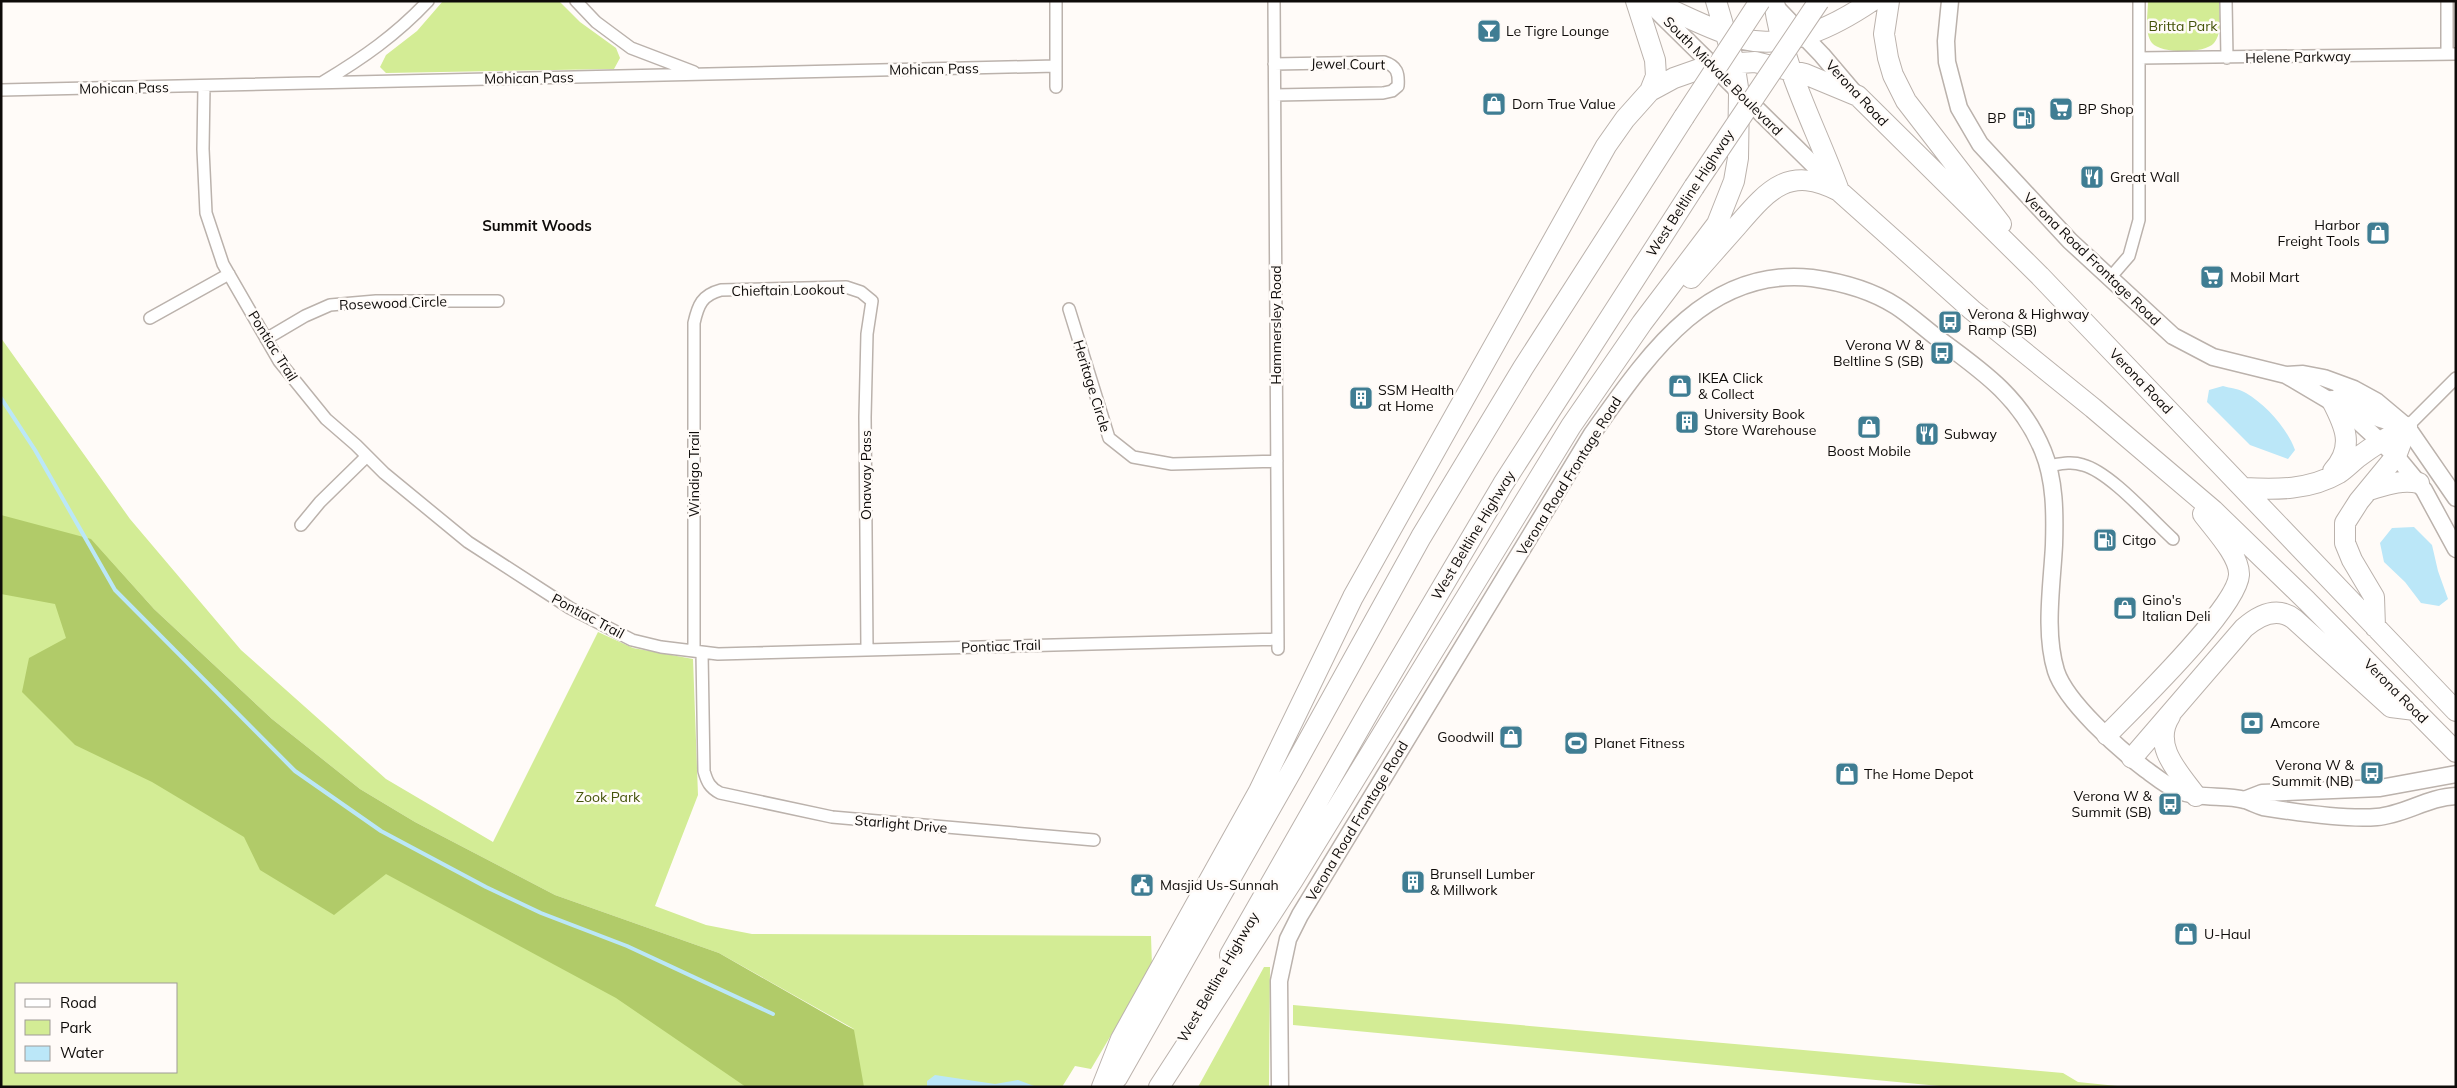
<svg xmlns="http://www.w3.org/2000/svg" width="2457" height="1088" font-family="Mulish,sans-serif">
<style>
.green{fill:#d3ec95;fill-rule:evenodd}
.forest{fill:#b1cb69}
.water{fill:#bbe7f8}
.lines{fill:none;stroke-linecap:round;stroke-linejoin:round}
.stream{stroke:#bbe7f8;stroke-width:4}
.street-casing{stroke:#bbb2ac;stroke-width:14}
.secondary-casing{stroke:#bbb2ac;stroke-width:19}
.highway-casing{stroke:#bbb2ac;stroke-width:22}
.street{stroke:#fff;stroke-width:11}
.secondary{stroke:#fff;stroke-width:16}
.highway{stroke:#fff;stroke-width:20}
.highway-bridge-casing{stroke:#bbb2ac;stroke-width:22;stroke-linecap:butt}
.highway-bridge{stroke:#fff;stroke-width:20}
.labels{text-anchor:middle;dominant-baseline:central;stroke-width:5;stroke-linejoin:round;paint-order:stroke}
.park-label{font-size:14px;fill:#44530a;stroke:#fffbf8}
.poi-label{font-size:14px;fill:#0e0b09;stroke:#fffbf8;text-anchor:start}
.street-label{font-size:14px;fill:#0e0b09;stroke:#fffbf8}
.neighbourhood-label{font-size:15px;font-weight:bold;fill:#0e0b09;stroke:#fffbf8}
</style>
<rect width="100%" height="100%" fill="#fffbf8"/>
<path class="green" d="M443,1H559L580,22L616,48L620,58L614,69L386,73L380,67L386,55L417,31Z
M2148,1H2219C2219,15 2223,32 2214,43C2205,54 2161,54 2152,43C2144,33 2148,13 2148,1Z
M1,338L130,519L241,650L386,779L493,842L598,632L633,648L693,659L698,795L655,906L706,925L752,934L1151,936L1152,966L1091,1069L1075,1066L1062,1087H1ZM91,539L154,609L272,719L360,789L415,822L555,895L719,953L854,1029L353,833ZM16,984H176V1072H16Z
M1264,967H1270L1269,1087H1198Z
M1293,1005L2063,1073L2078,1082L2127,1087H1950L1293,1025Z"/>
<path class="forest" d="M1,515L91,539L154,609L272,719L360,789L415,822L555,895L719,953L854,1030L864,1087H746L616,998L386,874L334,915L260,870L244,837L152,782L75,745L22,692L29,658L66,638L55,604L1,594Z"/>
<path class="water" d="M2223,386C2230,388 2240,389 2246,393C2266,405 2287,428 2295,450L2288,459L2250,445L2207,402L2209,390Z
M2414,527L2432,545L2438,571L2448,599L2439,606L2421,603L2405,582L2384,562L2380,543L2392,528Z
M935,1075L995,1084L1018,1080L1037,1087H927V1081Z"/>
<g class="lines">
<path class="stream" d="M1,398L35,450L115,590L295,771L381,831L486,887L541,913L627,946L773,1014"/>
<g class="street-casing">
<path id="street" d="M576,1L596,22L631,48L694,72
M1274,1L1278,649
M2226,1L2227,58
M2447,1V54
M2139,58L2456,54
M1274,64L1384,62C1397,66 1399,73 1398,86L1392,91L1383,93L1275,95
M323,82C363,58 396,35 428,1
M204,86L203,149L206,213L223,264L279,361L326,419L356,445L384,473L468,542L570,608L632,640L661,647L718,654L1278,639
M1056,87V1
M1,90L1056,66
M2109,279L2129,256L2139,220V1
M1069,309L1109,438L1133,457L1172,464L1277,461
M150,318L229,274
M266,339L305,316L330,305L376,301H498
M2407,427L2456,378
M2048,466C2060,464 2071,461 2083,465C2110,472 2151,519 2173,539
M301,525L320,502L367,456
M694,651V323C698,305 702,295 721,290L846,287L861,292L872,301L867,334L865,417L867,649
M702,653L704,771C707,782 710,788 720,793L832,817L1094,840"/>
</g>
<g class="secondary-casing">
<path id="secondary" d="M1950,1L1946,41L1947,62L1959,108L1980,144L2070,241L2173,336L2213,357L2286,375L2303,374L2324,378L2354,389L2376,401L2407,427L2456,498
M1649,3L1836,187
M1773,4L1822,55L1856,95
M2286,375L2347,411L2396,456L2424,490L2456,549
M2339,396L2380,419L2405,427
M2244,800L2262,793L2380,788L2456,774
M1280,1087L1279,981L1288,939L1300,915L1592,434C1646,358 1706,266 1812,278C1841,282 1871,290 1896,306C1910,315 1923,327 1936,337C1981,370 2021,397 2043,451C2055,480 2055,514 2054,545C2052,585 2044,632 2056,671C2066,702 2119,749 2145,769C2155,776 2165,785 2177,790C2201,800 2223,794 2245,800C2251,802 2257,805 2263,807C2294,812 2346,820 2377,817C2404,815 2428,797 2456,796"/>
</g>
<g class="highway-casing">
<path id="highway" d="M1650,1C1681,13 1711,31 1743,39C1788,50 1835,26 1872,1
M1774,1C1783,70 1816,127 1839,191
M1889,1L1884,34L1888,58L1893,75L1906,101L2001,224
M1650,91L1674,78L1711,65L1755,62L1805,74L1858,96L2040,276L2456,711
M1691,278C1706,261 1722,243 1737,226C1769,189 1789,165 1839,191L1972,310L2093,408L2213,510L2307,601L2456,752
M2332,401C2345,426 2355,447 2333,471
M2244,488C2276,490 2310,490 2339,473C2345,469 2351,463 2357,458C2373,446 2389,436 2407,427
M2369,490C2386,485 2401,479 2419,483
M2375,627L2374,597L2352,560L2345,543V523L2359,501L2396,456L2407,427
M2170,716C2151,745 2179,773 2196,796
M2107,735C2134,707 2237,608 2239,575C2240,556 2214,529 2203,514
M2132,758L2244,628C2259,615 2277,606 2294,619L2391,707L2415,710
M1230,955L1371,708L1503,484L1694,187
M1117,1078L1292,770L1421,537L1523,368L1684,117
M1102,1087L1121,1039L1259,791L1353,597L1606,146L1625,119L1650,91L1656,76L1655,60L1636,1
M1159,1087L1293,880L1571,426L1642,323L1717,224L1734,181L1738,158L1739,94L1734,62L1716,1"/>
</g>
<use href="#street" class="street"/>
<use href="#secondary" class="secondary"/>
<use href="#highway" class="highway"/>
<g class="highway-bridge-casing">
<path id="highway-bridge" d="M1684,117L1760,1
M1694,187L1819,1"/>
</g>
<use href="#highway-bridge" class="highway-bridge"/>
</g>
<defs>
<g id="bar-square" transform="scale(1.25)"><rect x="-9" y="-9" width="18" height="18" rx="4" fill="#3f7d93" stroke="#fffbf8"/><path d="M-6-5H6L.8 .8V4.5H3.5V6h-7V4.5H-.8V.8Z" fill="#fff"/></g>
<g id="shop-square" transform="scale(1.25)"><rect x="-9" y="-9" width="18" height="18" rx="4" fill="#3f7d93" stroke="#fffbf8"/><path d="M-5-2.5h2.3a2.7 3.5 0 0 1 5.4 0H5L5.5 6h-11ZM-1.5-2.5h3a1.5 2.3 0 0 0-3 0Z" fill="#fff"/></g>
<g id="supermarket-square" transform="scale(1.25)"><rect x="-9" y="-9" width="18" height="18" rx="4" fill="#3f7d93" stroke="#fffbf8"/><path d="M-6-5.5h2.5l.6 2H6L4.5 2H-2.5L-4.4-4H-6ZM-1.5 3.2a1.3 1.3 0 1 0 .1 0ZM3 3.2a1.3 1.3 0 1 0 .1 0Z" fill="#fff"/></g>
<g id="fuel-square" transform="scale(1.25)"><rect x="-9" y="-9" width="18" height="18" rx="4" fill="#3f7d93" stroke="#fffbf8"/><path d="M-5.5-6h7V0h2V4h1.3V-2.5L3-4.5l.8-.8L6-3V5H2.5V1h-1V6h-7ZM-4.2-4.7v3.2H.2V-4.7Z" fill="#fff"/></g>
<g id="restaurant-square" transform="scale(1.25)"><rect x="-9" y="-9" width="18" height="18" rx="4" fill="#3f7d93" stroke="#fffbf8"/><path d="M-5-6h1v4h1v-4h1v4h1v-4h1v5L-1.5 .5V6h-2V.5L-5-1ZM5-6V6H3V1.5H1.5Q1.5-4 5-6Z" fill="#fff"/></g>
<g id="bus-square" transform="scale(1.25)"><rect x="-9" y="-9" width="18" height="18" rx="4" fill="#3f7d93" stroke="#fffbf8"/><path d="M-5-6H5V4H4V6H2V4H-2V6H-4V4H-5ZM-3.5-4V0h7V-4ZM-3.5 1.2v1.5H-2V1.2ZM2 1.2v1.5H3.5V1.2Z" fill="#fff"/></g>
<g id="building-square" transform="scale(1.25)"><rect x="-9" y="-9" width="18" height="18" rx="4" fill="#3f7d93" stroke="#fffbf8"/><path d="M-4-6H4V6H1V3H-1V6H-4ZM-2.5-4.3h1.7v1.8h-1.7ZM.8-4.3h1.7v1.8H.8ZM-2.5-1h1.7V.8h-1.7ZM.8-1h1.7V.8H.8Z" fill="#fff"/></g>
<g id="bank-square" transform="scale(1.25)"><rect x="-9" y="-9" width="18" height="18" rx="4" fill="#3f7d93" stroke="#fffbf8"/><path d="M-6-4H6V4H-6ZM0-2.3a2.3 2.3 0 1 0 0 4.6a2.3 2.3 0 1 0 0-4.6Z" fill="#fff"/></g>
<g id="stadium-square" transform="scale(1.25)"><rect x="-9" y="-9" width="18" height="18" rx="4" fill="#3f7d93" stroke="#fffbf8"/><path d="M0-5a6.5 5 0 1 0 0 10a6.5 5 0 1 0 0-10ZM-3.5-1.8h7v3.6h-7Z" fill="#fff"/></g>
<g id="civic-square" transform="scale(1.25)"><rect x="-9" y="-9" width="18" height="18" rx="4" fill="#3f7d93" stroke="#fffbf8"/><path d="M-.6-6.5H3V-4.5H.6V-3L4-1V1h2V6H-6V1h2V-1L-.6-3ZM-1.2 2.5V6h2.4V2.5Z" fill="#fff"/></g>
</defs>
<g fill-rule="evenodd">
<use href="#bar-square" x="1489" y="31"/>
<use href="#shop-square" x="1494" y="104"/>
<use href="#supermarket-square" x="2061" y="109"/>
<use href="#fuel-square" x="2024" y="118"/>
<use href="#restaurant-square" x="2092" y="177"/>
<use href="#shop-square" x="2378" y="233"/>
<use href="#supermarket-square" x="2212" y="277"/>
<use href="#bus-square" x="1950" y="322"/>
<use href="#bus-square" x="1942" y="353"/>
<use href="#shop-square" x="1680" y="386"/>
<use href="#building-square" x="1361" y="398"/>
<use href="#building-square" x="1687" y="422"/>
<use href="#shop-square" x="1869" y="427"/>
<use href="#restaurant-square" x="1927" y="434"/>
<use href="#fuel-square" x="2105" y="540"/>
<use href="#shop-square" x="2125" y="608"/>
<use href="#bank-square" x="2252" y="723"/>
<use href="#shop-square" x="1511" y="737"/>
<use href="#stadium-square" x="1576" y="743"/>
<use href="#bus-square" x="2372" y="773"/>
<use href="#shop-square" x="1847" y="774"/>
<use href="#bus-square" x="2170" y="804"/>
<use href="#building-square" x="1413" y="882"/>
<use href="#civic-square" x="1142" y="885"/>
<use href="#shop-square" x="2186" y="934"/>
</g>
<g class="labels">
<g class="park-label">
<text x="2183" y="26">Britta Park</text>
<text x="608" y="797">Zook Park</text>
</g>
<g class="poi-label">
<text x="1506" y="31">Le Tigre Lounge</text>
<text x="1512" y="104">Dorn True Value</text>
<text x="2078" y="109">BP Shop</text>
<text x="2006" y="118" text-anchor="end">BP</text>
<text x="2110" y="177">Great Wall</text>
<text x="2360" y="225" text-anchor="end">Harbor<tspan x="2360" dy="16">Freight Tools</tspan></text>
<text x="2230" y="277">Mobil Mart</text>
<text x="1968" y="314">Verona &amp; Highway<tspan x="1968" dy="16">Ramp (SB)</tspan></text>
<text x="1924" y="345" text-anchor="end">Verona W &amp;<tspan x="1924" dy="16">Beltline S (SB)</tspan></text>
<text x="1698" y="378">IKEA Click<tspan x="1698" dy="16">&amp; Collect</tspan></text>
<text x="1378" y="390">SSM Health<tspan x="1378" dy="16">at Home</tspan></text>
<text x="1704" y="414">University Book<tspan x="1704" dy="16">Store Warehouse</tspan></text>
<text x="1944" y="434">Subway</text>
<text x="1869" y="451" text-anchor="middle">Boost Mobile</text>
<text x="2122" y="540">Citgo</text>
<text x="2142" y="600">Gino's<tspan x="2142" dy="16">Italian Deli</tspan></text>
<text x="2270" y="723">Amcore</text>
<text x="1494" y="737" text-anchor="end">Goodwill</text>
<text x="1594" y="743">Planet Fitness</text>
<text x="2354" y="765" text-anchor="end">Verona W &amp;<tspan x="2354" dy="16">Summit (NB)</tspan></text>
<text x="1864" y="774">The Home Depot</text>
<text x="2152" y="796" text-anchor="end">Verona W &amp;<tspan x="2152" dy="16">Summit (SB)</tspan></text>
<text x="1430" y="874">Brunsell Lumber<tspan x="1430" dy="16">&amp; Millwork</tspan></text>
<text x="1160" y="885">Masjid Us-Sunnah</text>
<text x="2204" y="934">U-Haul</text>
</g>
<g class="street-label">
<text transform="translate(2298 57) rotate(-1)">Helene Parkway</text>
<text transform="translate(1348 64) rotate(1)">Jewel Court</text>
<text transform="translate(934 69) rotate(-1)">Mohican Pass</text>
<text transform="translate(1723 76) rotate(45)">South Midvale Boulevard</text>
<text transform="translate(529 78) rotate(-1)">Mohican Pass</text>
<text transform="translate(124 88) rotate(-1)">Mohican Pass</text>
<text transform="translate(1857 93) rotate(47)">Verona Road</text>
<text transform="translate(1690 193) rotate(-57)">West Beltline Highway</text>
<text transform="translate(2092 259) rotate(44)">Verona Road Frontage Road</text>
<text transform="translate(788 290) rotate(-1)">Chieftain Lookout</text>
<text transform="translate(393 303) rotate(-2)">Rosewood Circle</text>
<text transform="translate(1276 325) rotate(-90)">Hammersley Road</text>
<text transform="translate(273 346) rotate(58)">Pontiac Trail</text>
<text transform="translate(2141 381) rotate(46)">Verona Road</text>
<text transform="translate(1092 386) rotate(73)">Heritage Circle</text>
<text transform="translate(694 474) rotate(-90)">Windigo Trail</text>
<text transform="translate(866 475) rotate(-90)">Onaway Pass</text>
<text transform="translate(1569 476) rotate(-58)">Verona Road Frontage Road</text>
<text transform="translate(1473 535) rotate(-59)">West Beltline Highway</text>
<text transform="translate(588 616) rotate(28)">Pontiac Trail</text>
<text transform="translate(1001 646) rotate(-2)">Pontiac Trail</text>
<text transform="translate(2396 691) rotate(45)">Verona Road</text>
<text transform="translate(1357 821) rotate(-59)">Verona Road Frontage Road</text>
<text transform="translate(901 824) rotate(5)">Starlight Drive</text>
<text transform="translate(1218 977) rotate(-60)">West Beltline Highway</text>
</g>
<g class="neighbourhood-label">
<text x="537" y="225">Summit Woods</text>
</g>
</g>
<rect width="2457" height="1088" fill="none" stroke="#0e0b09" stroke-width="5"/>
<rect x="15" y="983" width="162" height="90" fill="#fffbf8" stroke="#9f9b98"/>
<rect x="25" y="999" width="25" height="8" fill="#ffffff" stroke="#9f9b98"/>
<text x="60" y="1008" font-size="15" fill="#0e0b09">Road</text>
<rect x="25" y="1020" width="25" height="15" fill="#d3ec95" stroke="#9f9b98"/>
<text x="60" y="1033" font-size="15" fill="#0e0b09">Park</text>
<rect x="25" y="1046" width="25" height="15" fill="#bbe7f8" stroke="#9f9b98"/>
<text x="60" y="1058" font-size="15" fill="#0e0b09">Water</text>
</svg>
